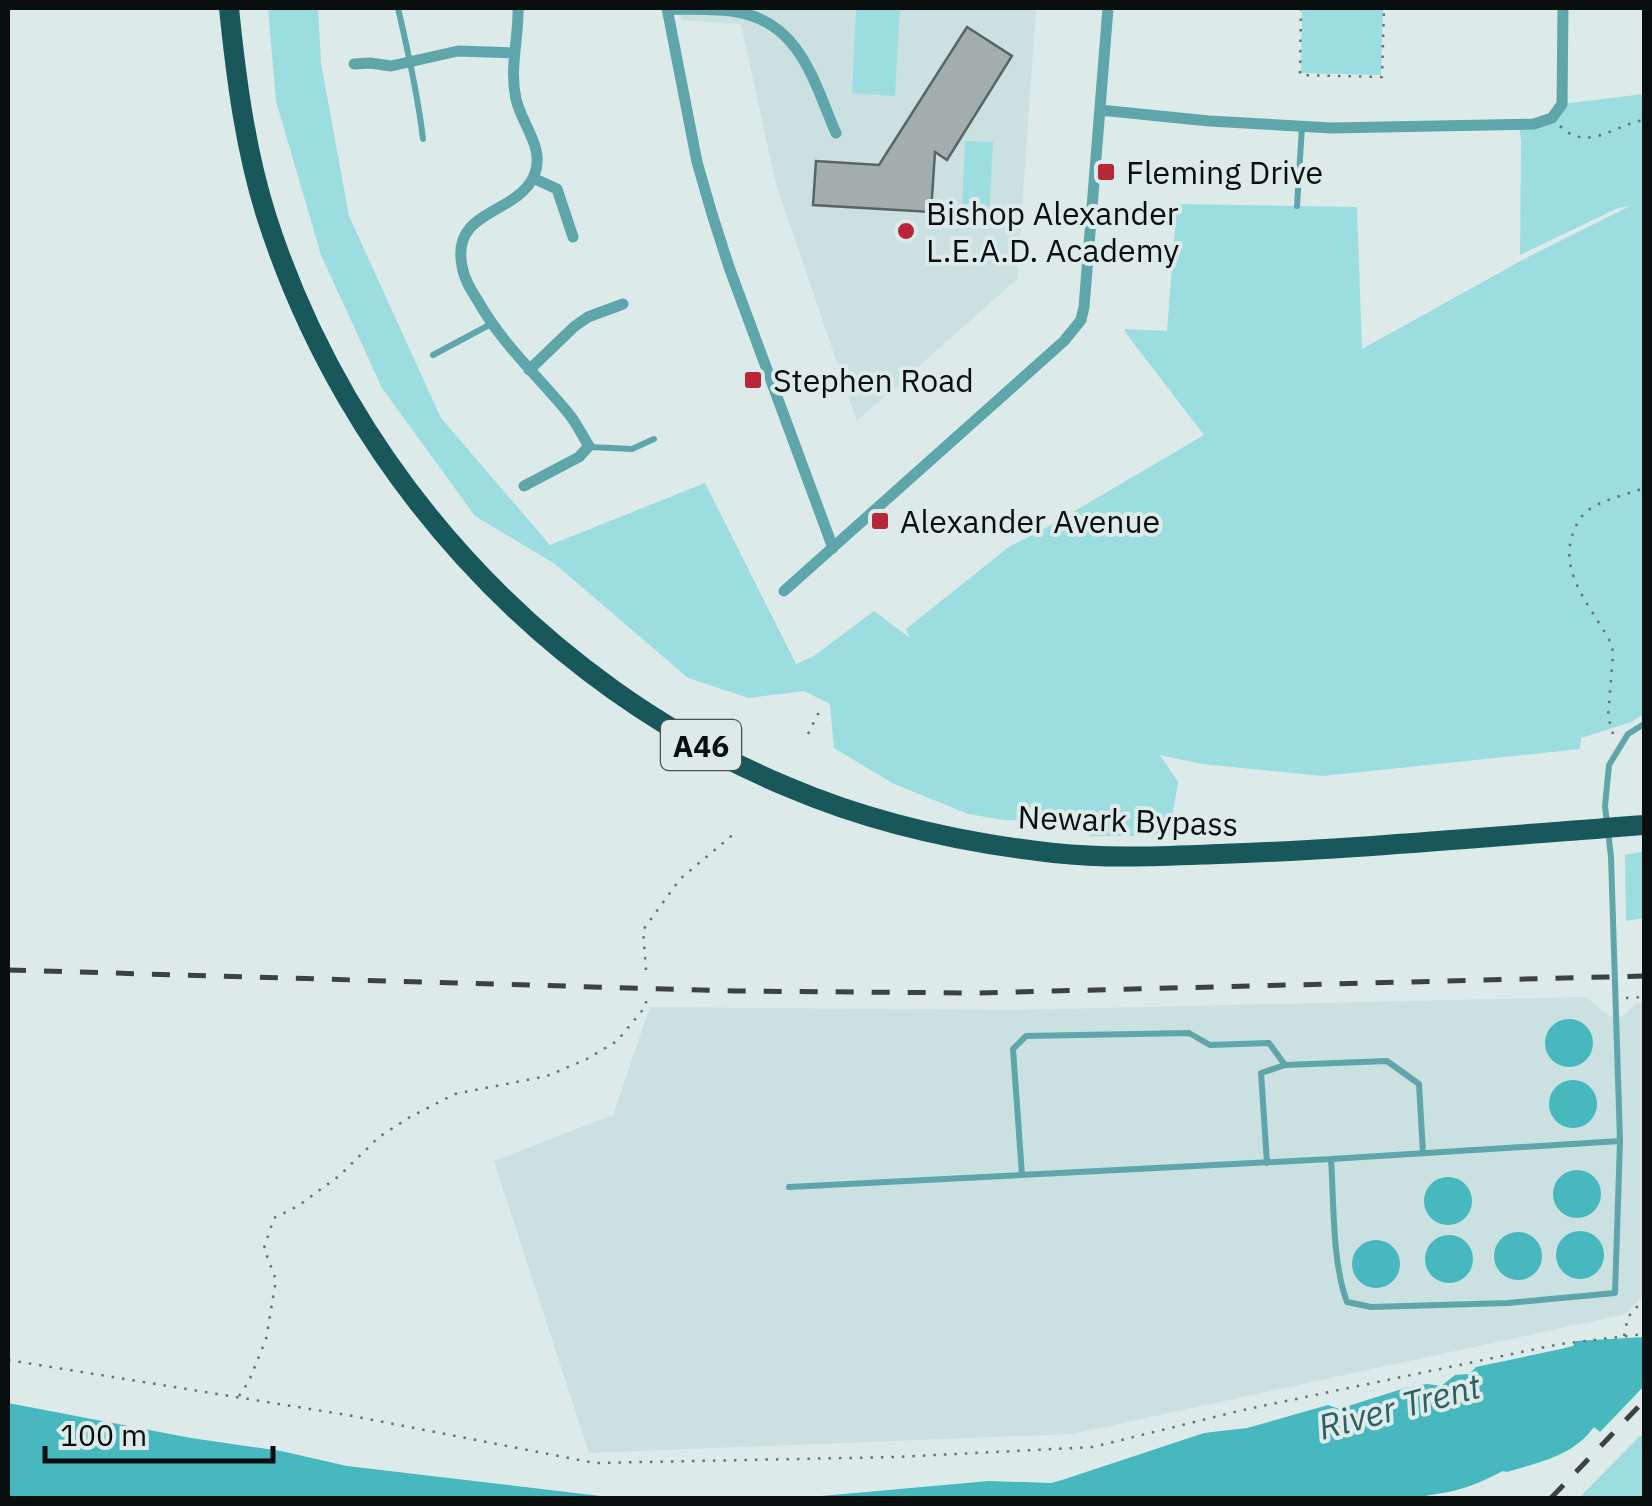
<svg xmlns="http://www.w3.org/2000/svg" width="1652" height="1506" font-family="'IBM Plex Sans',sans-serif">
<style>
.built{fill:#cae0e1}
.green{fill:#9cdde0}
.water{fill:#46b8be}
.building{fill:#a2aeae;stroke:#596465;stroke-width:2.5}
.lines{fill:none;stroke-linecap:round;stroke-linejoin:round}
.path{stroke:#697272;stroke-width:2.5;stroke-dasharray:2.5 8;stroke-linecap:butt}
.service{stroke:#5ea6aa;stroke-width:6}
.minor{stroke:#5ea6aa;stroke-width:11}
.trunk{stroke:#18575a;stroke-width:20}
.rail{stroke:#3b4242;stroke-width:5;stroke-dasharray:18 18;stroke-linecap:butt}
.trunk-bridge{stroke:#18575a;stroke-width:20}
.poi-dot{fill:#b72639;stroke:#ddeaea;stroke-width:4}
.labels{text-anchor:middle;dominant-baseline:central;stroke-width:8;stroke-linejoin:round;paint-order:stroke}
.shield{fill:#ddeaea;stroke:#495050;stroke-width:2.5}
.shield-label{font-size:30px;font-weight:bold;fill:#090e0e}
.poi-label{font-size:32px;fill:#090e0e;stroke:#ddeaea;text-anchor:start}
.street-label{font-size:32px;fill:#090e0e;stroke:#ddeaea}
.water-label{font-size:35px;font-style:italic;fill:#2f5f62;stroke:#ddeaea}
</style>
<rect width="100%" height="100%" fill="#ddeaea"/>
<path class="built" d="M680,8H1036L1017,279L857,421L776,184L741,24L681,20Z
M1586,997L1609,1016H1623L1637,1003L1644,1002V1294L1626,1314L1072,1434L589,1453L494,1161L613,1115L650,1007L1013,1010Z"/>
<path class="green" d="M268,8H318L321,63L349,216L441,418L550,545L705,483L796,664L814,656L874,611L910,638L906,629L1010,546L1039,532L1204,435L1125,332V329L1167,331L1177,204L1357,207L1362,349L1528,257L1630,206L1618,208L1520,255L1521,141L1519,124H1534L1562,104L1644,94V714L1631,722L1581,738L1580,749L1323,776L1202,764L1160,755L1178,782L1169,836H1090L1058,822L1004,820L968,814L892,783L834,748L830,704L804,691L749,698L688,678L555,564L475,516L382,388L321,255L276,101Z
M856,8H900L895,96L852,93Z
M1302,8H1383L1381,75L1301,73Z
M965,141L993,142L989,212L962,210Z
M1644,851V918L1626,921L1625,855Z
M1644,1435V1498H1579L1640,1436Z"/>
<path class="water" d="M1545 1043a24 24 0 1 1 48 0a24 24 0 1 1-48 0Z
M1549 1104a24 24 0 1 1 48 0a24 24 0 1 1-48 0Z
M1553 1194a24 24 0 1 1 48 0a24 24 0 1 1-48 0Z
M1424 1201a24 24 0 1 1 48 0a24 24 0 1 1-48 0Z
M1556 1255a24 24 0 1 1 48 0a24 24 0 1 1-48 0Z
M1494 1256a24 24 0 1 1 48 0a24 24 0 1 1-48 0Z
M1425 1259a24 24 0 1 1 48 0a24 24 0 1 1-48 0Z
M1352 1264a24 24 0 1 1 48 0a24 24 0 1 1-48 0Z
M1644,1337V1386L1600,1432L1594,1427C1573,1456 1540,1462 1507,1472L1503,1471C1487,1479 1471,1487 1453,1491C1441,1494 1430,1494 1418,1498H799L989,1481L1051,1483L1062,1480L1204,1433L1247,1428L1328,1405L1339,1409L1405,1388L1427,1384L1441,1386L1455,1375L1469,1374L1476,1367L1561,1349L1573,1346L1576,1341Z
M8,1403L191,1438L281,1451L347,1466L617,1498H8Z"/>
<path class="building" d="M967,27L1012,56L947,160L935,152L931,212L813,205L816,161L879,165Z"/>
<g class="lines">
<path class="path" d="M1301,8L1300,75L1382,77L1384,8
M1560,126C1587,153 1614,125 1644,120
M808,734L820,710
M1613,734L1608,716L1613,654L1612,645C1594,610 1556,572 1574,531C1578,520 1583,513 1593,507C1609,498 1628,494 1644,488
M646,970L643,930L680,879L735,833
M1626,998L1644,997
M1624,1336L1628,1317L1644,1299
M8,1360L353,1416L595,1463L896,1457L1093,1447L1243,1410L1560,1344L1644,1334
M239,1396L249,1381L266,1339L276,1280L264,1248L274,1218L298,1206L339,1176L379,1137L410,1117L455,1094L547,1076L587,1059L617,1041L646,1006V996"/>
<path class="service" d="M398,8C408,51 418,95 423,139
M1297,206L1302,127
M433,355L491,324
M590,447L632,449L654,439
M1331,1159C1334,1202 1332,1262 1347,1302L1371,1307L1508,1303L1615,1293L1620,1141L1611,857L1605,806L1609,765L1628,734L1644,724
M1267,1163L1261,1073L1285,1065
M1022,1175L1013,1049L1026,1036L1189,1033L1210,1045L1269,1043L1285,1065L1387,1061L1419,1084L1423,1153
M789,1187L1331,1159L1620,1141"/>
<path class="minor" d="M518,8C519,38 509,68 516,99C522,126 547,149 533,178C513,216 451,210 462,266C464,279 471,290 478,301C502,344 538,376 569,414C577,424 582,435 589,446L579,457L524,486
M667,8L697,162L712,214L729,267L833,548
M667,9C690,10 715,8 737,12C801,23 814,83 836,133
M354,64L370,63L391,66L458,51L514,53
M1100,110L1209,121L1332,128L1534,124L1552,118L1562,104L1563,8
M533,178L557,189L573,237
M529,370L575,326L588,317L623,304
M784,591L1064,341L1081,320L1084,307L1108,8"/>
<path class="trunk" d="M229,8C236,77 245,148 266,215C347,470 541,684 788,787C872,823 963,843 1054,853C1109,859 1164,856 1219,854C1344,850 1470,838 1595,829
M1617,827L1644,825"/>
<path class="rail" d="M8,970L735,991L975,993L1644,976
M1551,1498L1644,1401"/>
<path class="trunk-bridge" d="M1595,829L1617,827"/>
</g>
<g class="poi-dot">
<rect x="1096" y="162" width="20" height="20" rx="5"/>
<circle cx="906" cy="231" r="10"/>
<rect x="743" y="370" width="20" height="20" rx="5"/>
<rect x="870" y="511" width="20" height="20" rx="5"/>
</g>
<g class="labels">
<rect class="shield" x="661" y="720" width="80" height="50" rx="8"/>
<g class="shield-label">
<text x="701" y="745">A46</text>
</g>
<g class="poi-label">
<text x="1126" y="172">Fleming Drive</text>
<text x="926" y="213">Bishop Alexander<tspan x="926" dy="37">L.E.A.D. Academy</tspan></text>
<text x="773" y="380">Stephen Road</text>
<text x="900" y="521">Alexander Avenue</text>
</g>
<g class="street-label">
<text transform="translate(1128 820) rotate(2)">Newark Bypass</text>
</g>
<g class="water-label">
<text transform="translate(1399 1406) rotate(-15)">River Trent</text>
</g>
</g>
<rect width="1652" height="1506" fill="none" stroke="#090e0e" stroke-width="20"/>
<path d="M45 1446v15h228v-15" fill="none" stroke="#090e0e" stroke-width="5"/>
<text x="60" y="1446" font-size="30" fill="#090e0e" stroke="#ddeaea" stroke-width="8" paint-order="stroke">100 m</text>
</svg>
